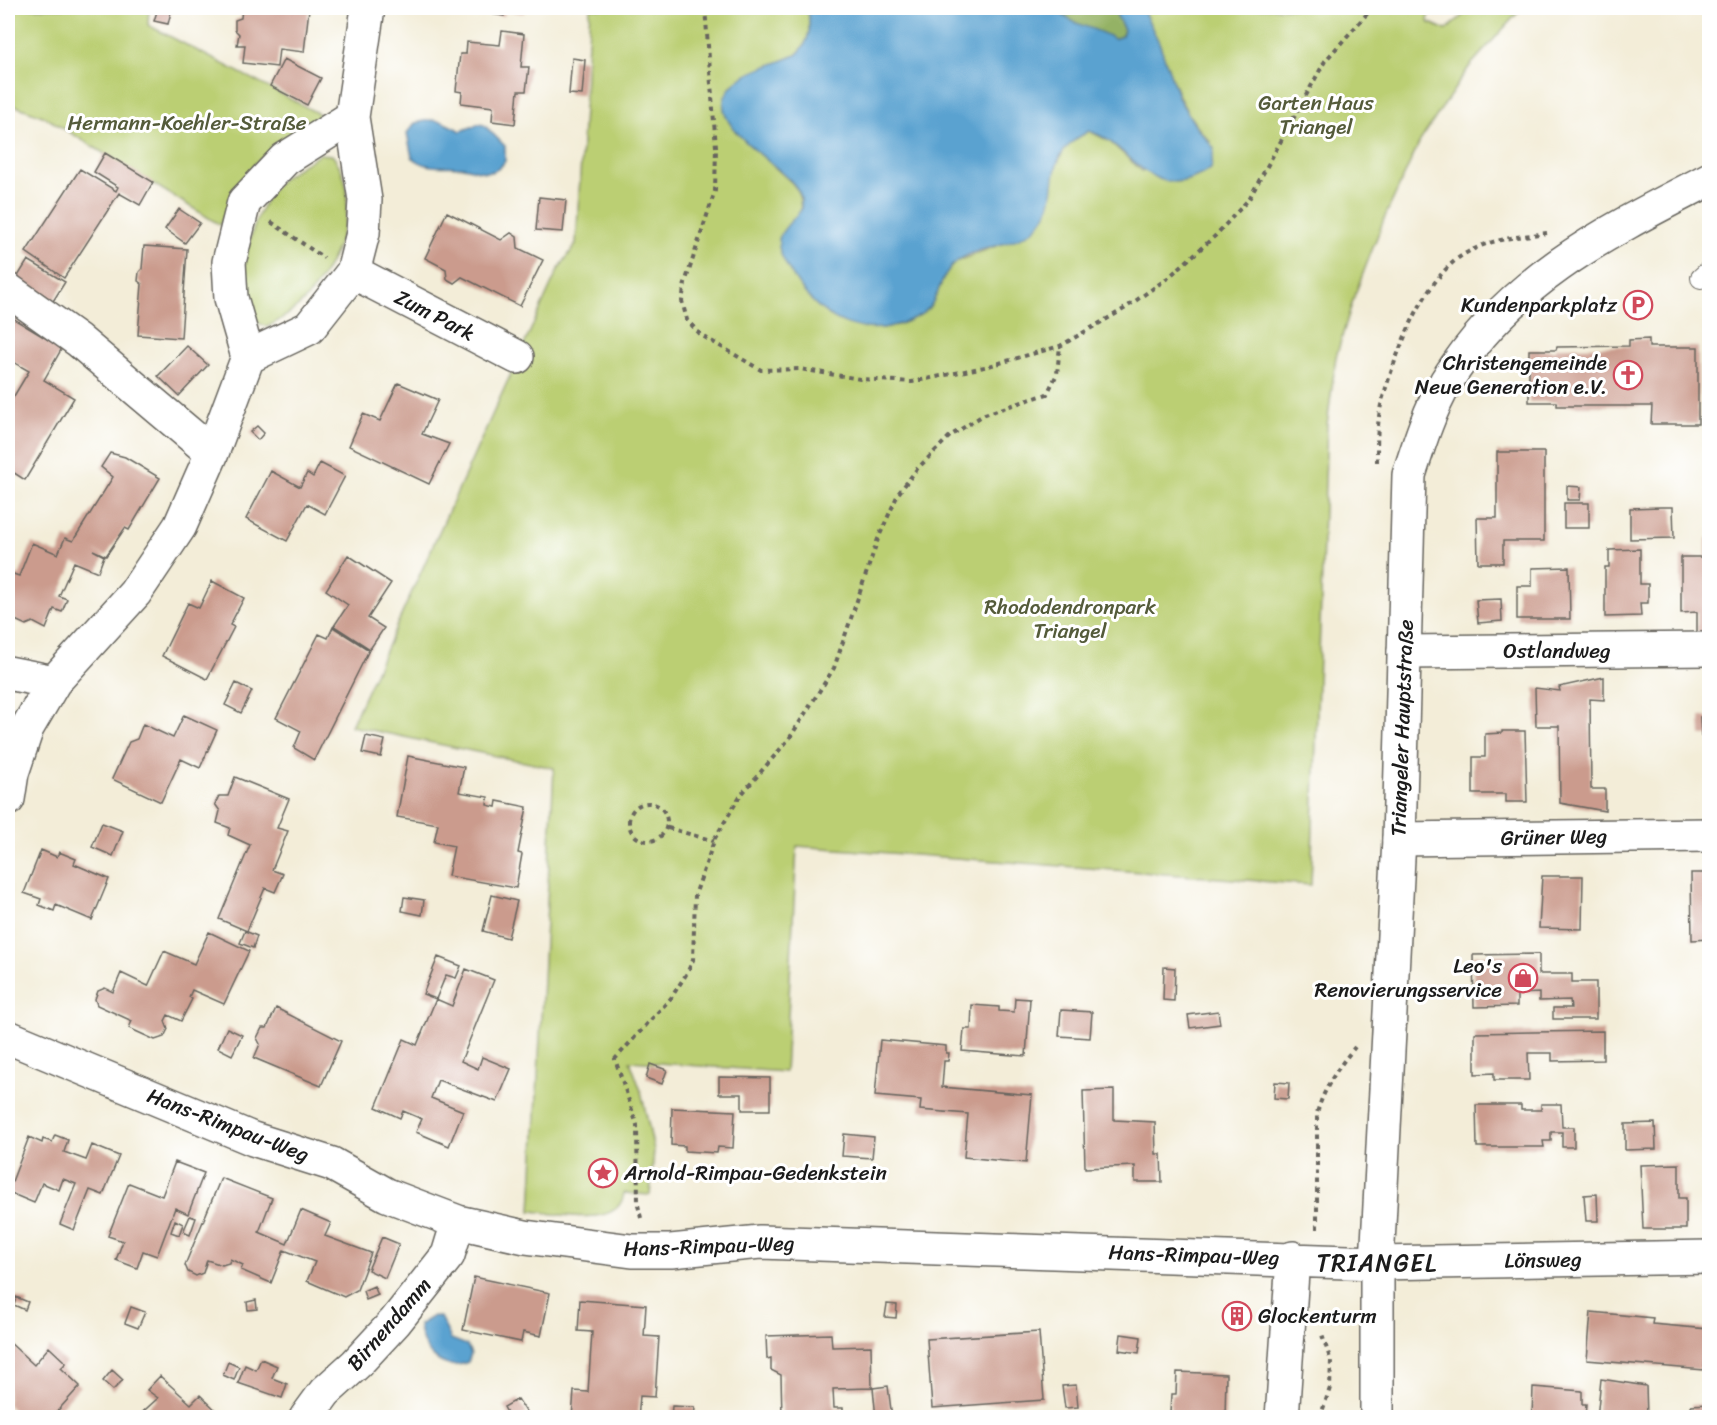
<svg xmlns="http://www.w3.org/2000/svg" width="1717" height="1425" font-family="Sriracha,sans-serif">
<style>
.green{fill:#bbcf73;stroke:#6c7648;stroke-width:1.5}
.forest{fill:#94b265;stroke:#586740;stroke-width:1.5}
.water{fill:#5aa2d0;stroke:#3b5f76;stroke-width:1.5}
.building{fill:#cb9b8d}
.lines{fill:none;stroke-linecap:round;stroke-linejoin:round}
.service-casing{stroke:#67655e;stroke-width:22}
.minor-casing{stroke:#67655e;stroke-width:36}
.tertiary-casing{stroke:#67655e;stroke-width:36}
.path{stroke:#67655e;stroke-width:4;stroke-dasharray:4.5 4.5;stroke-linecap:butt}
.service{stroke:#fff;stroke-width:20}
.minor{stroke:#fff;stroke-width:33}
.tertiary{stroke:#fff;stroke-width:33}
.labels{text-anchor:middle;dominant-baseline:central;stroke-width:6;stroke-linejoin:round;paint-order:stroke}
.park-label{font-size:21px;fill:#545b3a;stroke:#fff}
.poi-label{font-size:21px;fill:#1c1c1c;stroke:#fff;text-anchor:end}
.street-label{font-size:21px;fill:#1c1c1c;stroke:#fff}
.quarter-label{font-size:24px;letter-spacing:1.5px;fill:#1c1c1c;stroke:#fff}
</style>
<rect width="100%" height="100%" fill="#fff"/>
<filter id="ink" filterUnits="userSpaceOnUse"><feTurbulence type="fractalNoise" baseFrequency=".0167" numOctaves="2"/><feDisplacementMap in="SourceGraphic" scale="12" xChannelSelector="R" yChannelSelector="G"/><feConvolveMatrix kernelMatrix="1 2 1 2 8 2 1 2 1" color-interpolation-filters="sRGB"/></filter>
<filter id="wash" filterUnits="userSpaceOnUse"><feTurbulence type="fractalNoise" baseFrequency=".008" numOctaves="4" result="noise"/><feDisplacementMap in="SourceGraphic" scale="24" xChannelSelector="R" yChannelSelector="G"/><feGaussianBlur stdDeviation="1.35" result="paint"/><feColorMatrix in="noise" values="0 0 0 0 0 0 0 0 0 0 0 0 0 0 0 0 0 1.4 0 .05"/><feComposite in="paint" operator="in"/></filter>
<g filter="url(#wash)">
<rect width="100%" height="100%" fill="#f3edd8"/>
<path class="green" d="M8,8H149L148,25L325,117C268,149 244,161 220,225L45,117L8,103Z
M590,8H807C811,26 811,42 796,55L743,77L731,86L735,131L792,183L799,192L801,210L947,272L955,262L1022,236L1067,144L1089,131L1109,141L1142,171L1211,142C1172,105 1167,52 1142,8H1430L1428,22L1446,30L1471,8H1522L1469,67L1420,141L1384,219L1354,297L1336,357L1327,425L1311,885L797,846L785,1072L630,1061L641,1091L654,1150L650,1195L624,1193C619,1230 558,1213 531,1211L554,768L351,726L558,270L576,244Z
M320,154L332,155C366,196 336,265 305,300C294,311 281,320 267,327C257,323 248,318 245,306C236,272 255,209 278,183C289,172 307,163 320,154Z"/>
<path class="forest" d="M1056,8H1113L1124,30L1122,36L1114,39C1095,28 1070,26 1056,8Z"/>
<path class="water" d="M807,8H1056C1071,27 1095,26 1114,39L1122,36L1124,30L1113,8H1142L1159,42L1179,99L1196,127L1214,148L1211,169C1149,209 1135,145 1089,131C1036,159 1066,189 1040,223C1021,248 978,243 955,263C938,276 940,304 920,315C867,345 820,322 791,273C785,264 777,250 779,239C782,228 794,219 801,210C801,204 802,197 799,192C784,162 685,119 740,79C755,68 779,63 796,55C811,42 811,26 807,8Z
M430,120L441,121L461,131L479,124L484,125L505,146V161C502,166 497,171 490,172C482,173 471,168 462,167C443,165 429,171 412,157L407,133L415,123Z
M433,1316L440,1317L451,1339L467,1345L471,1354L468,1362C441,1374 421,1350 419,1325Z"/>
<g id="blocks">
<path class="building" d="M158,8H172L168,24L154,21Z
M242,8L309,9L304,52L279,49L277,67L243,63L245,45H237L239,34L235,30V20L241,18Z
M446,8H525L524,13L505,11L504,16Z
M502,31L524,34L521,67H529L526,91H518L515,124L492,121L493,107L461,103L462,92L456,91L460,54H466L467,42L500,45Z
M572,58L585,60L582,95L569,94Z
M284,59L321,78L307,105L270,86Z
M105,153L153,182L140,205L119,193L64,278L26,252L80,169L116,191L118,187L94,172Z
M539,197L566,200L563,232L536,230Z
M179,209L200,223L185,243L165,229Z
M447,212L501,240L511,233L517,237L518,248L543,260L520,306L462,277L454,283L447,279L446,269L425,258Z
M144,246L187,249L181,338L138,335L142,284L138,281L139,272L142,269Z
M28,260L65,282L52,303L15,281Z
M9,316L62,348L44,380L74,398L25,480L8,469V406L29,371L8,359Z
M1649,339V347H1698V424H1651L1652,406H1557V402H1529V350H1556L1557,347L1629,346V340Z
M187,346L208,365L179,396L158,376Z
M398,383L438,400L422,434L449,444L429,484L349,446L363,414L380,421Z
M257,426L264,433L258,440L250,432Z
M1497,452H1544V541H1503V563H1478L1477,518H1497Z
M110,453L125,457L160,478L129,530L125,528L106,556L93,550L104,556L98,572L74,562L59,596L67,599L62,612L54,609L46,629L33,622L26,625L15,620L13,614L8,613V572L19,576L32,543L58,554L65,538L73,541L113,477L101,467Z
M320,463L345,476L325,514L307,504L287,541L246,519L271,471L300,487L307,473L313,477Z
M1567,486L1581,487L1580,500H1567Z
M1564,503H1589V528H1564Z
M1661,507H1673L1674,538L1630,539V508Z
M1706,538H1710V636H1697V612L1681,613V557H1706Z
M1640,549V584H1648V603H1640L1641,616L1605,617V567H1609V550Z
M348,555L391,583L368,618L384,628L370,649L334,626L348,605L326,590Z
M1569,567L1570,619H1517V586H1532V568Z
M212,581L244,598L230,625L234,627L207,679L162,656L188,603L199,608Z
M1501,599L1502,621L1478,623L1476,600Z
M333,627L369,650L314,760L294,748L301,731L276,718L319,634L328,638Z
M1604,677V700L1590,699L1591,789H1605V811L1560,803L1559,726H1536L1535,688L1560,691L1559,687Z
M236,683L252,691L241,713L225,705Z
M184,715L217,730L200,768L181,759L161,802L112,779L129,742L137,739L143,724L173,738Z
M1700,717H1710V736H1701Z
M1502,731H1525L1527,802H1506V794H1473V757H1485V734L1502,733Z
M366,736L385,740L381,757L362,753Z
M408,756L464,767L459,792L488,797L487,805L496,807L497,801L527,807L518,853L522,854L516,888L448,876L454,846L434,842L438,824L397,817Z
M235,777L289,799L277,828L288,831L272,870L283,874L275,892L265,888L247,931L219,919L250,845L228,835L230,828L217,823L220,811L215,804L219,796H228Z
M102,823L123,831L113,856L92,847Z
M41,850L57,857L59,852L76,859L74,864L109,879L92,920L56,905L54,911L39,905L41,899L24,893Z
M1691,873H1710V939L1692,940Z
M1542,876H1583L1582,929L1539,928Z
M492,895L517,901L508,938L483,931Z
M404,897L424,900L422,915L402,911Z
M245,931L257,936L253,948L240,943Z
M209,932L249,951L224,1004L192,990L189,997L192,999L181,1021L168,1015L165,1021L168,1029L164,1037L155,1040L129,1028L132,1021L97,1005L95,999L98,991L105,988L113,992L121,973L148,986L164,951L194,964Z
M1539,954V974H1572V982H1596V1019H1553V1008H1571L1570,1000L1539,1001V993L1517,994V1006L1474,1007L1473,955Z
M438,957L461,966L456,978L446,975L436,999L423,994Z
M1164,967L1175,968L1174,1001L1163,1000Z
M466,969L494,980L461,1061L478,1069L482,1057L511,1069L497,1102L438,1080L431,1098L463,1111L449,1146L416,1132L422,1119L403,1111L400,1118L376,1107L404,1039L417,1045L436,999L452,1006Z
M1015,998L1030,999L1026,1056L962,1051L964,1029H971L972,1005L999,1007V1011L1014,1012Z
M276,1008L341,1041L321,1086L254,1058L260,1044L257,1038L262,1028H267Z
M1061,1010L1092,1012L1090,1038L1059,1036Z
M1218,1011L1220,1024L1190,1028L1188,1015Z
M227,1028L242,1035L232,1055L218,1048Z
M1603,1031V1060L1552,1061V1053H1528L1529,1080H1494V1073L1475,1074V1033Z
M880,1040L946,1046V1053H949L948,1061H944L942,1087L1032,1095L1026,1163L964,1157L968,1114L920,1110L921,1100L875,1096Z
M650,1064L667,1070L662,1084L646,1078Z
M719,1077L770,1078V1110H742V1094H719Z
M1275,1082L1289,1083L1288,1099L1274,1098Z
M1114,1090V1120L1155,1122L1156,1154H1161L1162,1182H1135V1166L1085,1168L1083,1091Z
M1541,1104H1561L1562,1127H1574V1147H1562V1132H1551V1141H1543L1544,1147H1477L1476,1105H1521V1110H1541Z
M672,1108L735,1111L733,1148L718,1147L717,1153L685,1151V1146L671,1145Z
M1655,1123L1656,1149L1625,1150V1124Z
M844,1134L874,1137L872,1158L842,1156Z
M55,1135L68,1140L64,1152L86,1160L92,1145L119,1156L103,1195L90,1190L74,1230L60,1224L76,1184L63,1179L59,1190L42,1183L34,1203L8,1192L29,1137L42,1143L43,1139L52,1142Z
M175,1162L204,1173L188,1214L175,1208L157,1256L143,1251L137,1268L116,1260L123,1241L108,1236L129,1183L162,1196Z
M1679,1164V1198H1686V1229H1643L1640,1165Z
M221,1178L272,1198L259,1232L287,1244L301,1210L331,1223L325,1236L371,1253L357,1290L344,1297L307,1281L315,1262L284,1250L271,1283L241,1270L243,1265L230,1259L229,1263L222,1265L207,1260L203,1273L196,1276L188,1272L185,1265Z
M1597,1194L1598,1221H1586L1584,1195Z
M190,1216L196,1218L190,1235L183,1232Z
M175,1220L183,1224L179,1235L171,1232Z
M382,1237L399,1244L385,1278L368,1270Z
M474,1277L550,1293L541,1336L523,1332L521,1342L463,1330Z
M374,1286L378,1295L366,1300L363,1291Z
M16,1297L28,1302L25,1310L14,1305Z
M256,1300L257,1309L248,1310L247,1302Z
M580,1300L646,1305L644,1336L659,1337L655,1397L640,1396L638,1418H572L574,1391L588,1392L592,1332L578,1331Z
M887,1304L897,1305L896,1318L885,1317Z
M131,1307L145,1312L138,1328L125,1323Z
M1231,1308L1245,1309V1323H1230Z
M1591,1312L1653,1318L1652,1324L1708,1329L1704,1370L1587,1360Z
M1039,1332L1044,1400L932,1408L927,1339Z
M831,1334L832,1347L871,1346L872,1388L833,1389L834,1408H843V1418H782L781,1375L771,1370V1358L767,1359L766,1336Z
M1121,1334L1141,1337L1139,1353L1119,1350Z
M8,1341L34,1365L49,1347L66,1363L61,1368L80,1386L51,1418H32L24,1411L20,1416L8,1405Z
M261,1359L277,1366L272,1378L287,1384L282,1398L238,1383L245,1365L256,1370Z
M228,1362L239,1367L234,1380L223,1375Z
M112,1370L123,1380L113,1390L103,1381Z
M1177,1372L1226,1374L1225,1418H1182V1414L1170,1413L1171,1394H1176Z
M160,1376L191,1404L200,1395L224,1418H136L158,1398L147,1390Z
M1601,1379L1646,1386L1647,1418H1597Z
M1076,1385L1078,1407L1065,1408L1062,1386Z
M888,1386L892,1418H876L873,1388Z
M1533,1387L1582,1391V1404H1586L1585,1418H1532Z
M518,1399L527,1413L519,1418H510L504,1407Z
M1710,1404V1418H1693L1691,1405Z
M672,1406L695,1407L694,1418H671Z"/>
</g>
</g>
<g filter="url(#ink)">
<use href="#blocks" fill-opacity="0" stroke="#67655e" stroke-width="1.5"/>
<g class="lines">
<g class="service-casing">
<path id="service" d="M1701,278L1710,270"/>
</g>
<g class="minor-casing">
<path id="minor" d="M353,272L517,357
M8,290L78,340L212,453
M248,357L309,328L353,272L363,233L365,200L352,117L368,8
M1404,652L1710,649
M8,673L54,682
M8,799L12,773L27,728L54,682L135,593L180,526L212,453L248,357L231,298L229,262L244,202L285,159L352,117
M1399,839L1710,835
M8,1037L253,1139L332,1164L387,1195L458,1222L525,1237L632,1251H671L760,1242L1377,1263L1710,1257
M306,1418L325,1392L356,1364L395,1322L448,1255L458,1222
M1282,1418L1293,1258"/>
</g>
<g class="tertiary-casing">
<path id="tertiary" d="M1377,1418V1263L1399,839L1409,475C1419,444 1429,411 1446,382C1509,280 1607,232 1710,179"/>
</g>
<path class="path" d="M705,8L716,147L715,191L685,283L682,301L687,320L701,335L761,370L800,369L860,379L912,382L989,366L1060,346L1124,309L1169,277L1215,236L1249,199L1325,61L1366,15L1378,8
M271,222L324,258
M1377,462C1377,440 1377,415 1384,394C1397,351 1426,273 1468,252C1494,238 1518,237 1547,233
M629 822a19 19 0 1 1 38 0a19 19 0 1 1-38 0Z
M668,828L714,841
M641,1218L638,1205L637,1125L615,1059L671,998L687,973L693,960L695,895L715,838L740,796L789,739L834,668L878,539L898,494L917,469L950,436L985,414L1047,394L1057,374L1060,346
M1317,1229V1113C1324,1088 1338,1067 1355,1047
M1320,1418L1330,1388L1331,1361L1321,1332"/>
<use href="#service" class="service"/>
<use href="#minor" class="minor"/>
<use href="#tertiary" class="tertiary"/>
</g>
</g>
<defs>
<g id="parking-ring" transform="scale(1.5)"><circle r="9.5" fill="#fff" stroke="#d1495b" stroke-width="1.5"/><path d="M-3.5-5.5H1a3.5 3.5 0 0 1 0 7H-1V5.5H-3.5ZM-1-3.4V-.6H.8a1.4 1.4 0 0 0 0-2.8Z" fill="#d1495b"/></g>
<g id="church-ring" transform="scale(1.5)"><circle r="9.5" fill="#fff" stroke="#d1495b" stroke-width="1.5"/><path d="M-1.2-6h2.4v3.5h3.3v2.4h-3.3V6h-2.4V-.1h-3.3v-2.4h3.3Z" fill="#d1495b"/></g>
<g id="shop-ring" transform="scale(1.5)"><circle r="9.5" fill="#fff" stroke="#d1495b" stroke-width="1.5"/><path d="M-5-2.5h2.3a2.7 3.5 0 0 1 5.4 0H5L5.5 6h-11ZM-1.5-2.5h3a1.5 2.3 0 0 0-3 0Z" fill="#d1495b"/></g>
<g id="sight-ring" transform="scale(1.5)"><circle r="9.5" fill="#fff" stroke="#d1495b" stroke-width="1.5"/><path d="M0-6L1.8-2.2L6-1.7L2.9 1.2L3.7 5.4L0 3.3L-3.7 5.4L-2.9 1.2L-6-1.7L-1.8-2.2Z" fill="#d1495b"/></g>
<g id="building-ring" transform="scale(1.5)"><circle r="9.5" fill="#fff" stroke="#d1495b" stroke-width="1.5"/><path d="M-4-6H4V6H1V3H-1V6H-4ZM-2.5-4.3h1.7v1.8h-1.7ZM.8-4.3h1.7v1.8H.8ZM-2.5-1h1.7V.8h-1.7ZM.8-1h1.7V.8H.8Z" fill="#d1495b"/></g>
</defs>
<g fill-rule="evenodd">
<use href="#parking-ring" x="1638" y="305"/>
<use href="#church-ring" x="1628" y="375"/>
<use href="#shop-ring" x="1523" y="978"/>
<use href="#sight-ring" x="603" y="1173"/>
<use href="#building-ring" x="1237" y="1316"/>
</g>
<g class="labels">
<g class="park-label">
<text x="1316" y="103">Garten Haus<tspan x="1316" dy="24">Triangel</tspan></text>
<text x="187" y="123">Hermann-Koehler-Straße</text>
<text x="1070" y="607">Rhododendronpark<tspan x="1070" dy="24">Triangel</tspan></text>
</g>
<g class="poi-label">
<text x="1617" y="305">Kundenparkplatz</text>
<text x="1607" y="363">Christengemeinde<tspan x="1607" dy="24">Neue Generation e.V.</tspan></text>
<text x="1502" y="966">Leo's<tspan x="1502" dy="24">Renovierungsservice</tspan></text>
<text x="624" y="1173" text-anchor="start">Arnold-Rimpau-Gedenkstein</text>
<text x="1258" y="1316" text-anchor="start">Glockenturm</text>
</g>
<g class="street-label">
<text transform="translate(435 315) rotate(27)">Zum Park</text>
<text x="1557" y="651">Ostlandweg</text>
<text transform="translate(1402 728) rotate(-88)">Triangeler Hauptstraße</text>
<text transform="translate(1554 837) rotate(-1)">Grüner Weg</text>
<text transform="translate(228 1125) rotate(21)">Hans-Rimpau-Weg</text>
<text transform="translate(709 1246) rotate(-2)">Hans-Rimpau-Weg</text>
<text transform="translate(1194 1255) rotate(2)">Hans-Rimpau-Weg</text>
<text transform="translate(1543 1260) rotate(-1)">Lönsweg</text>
<text transform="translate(389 1324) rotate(-49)">Birnendamm</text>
</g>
<g class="quarter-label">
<text x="1377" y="1263">TRIANGEL</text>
</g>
</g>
<rect width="1717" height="1425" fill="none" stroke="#fff" stroke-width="30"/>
</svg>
